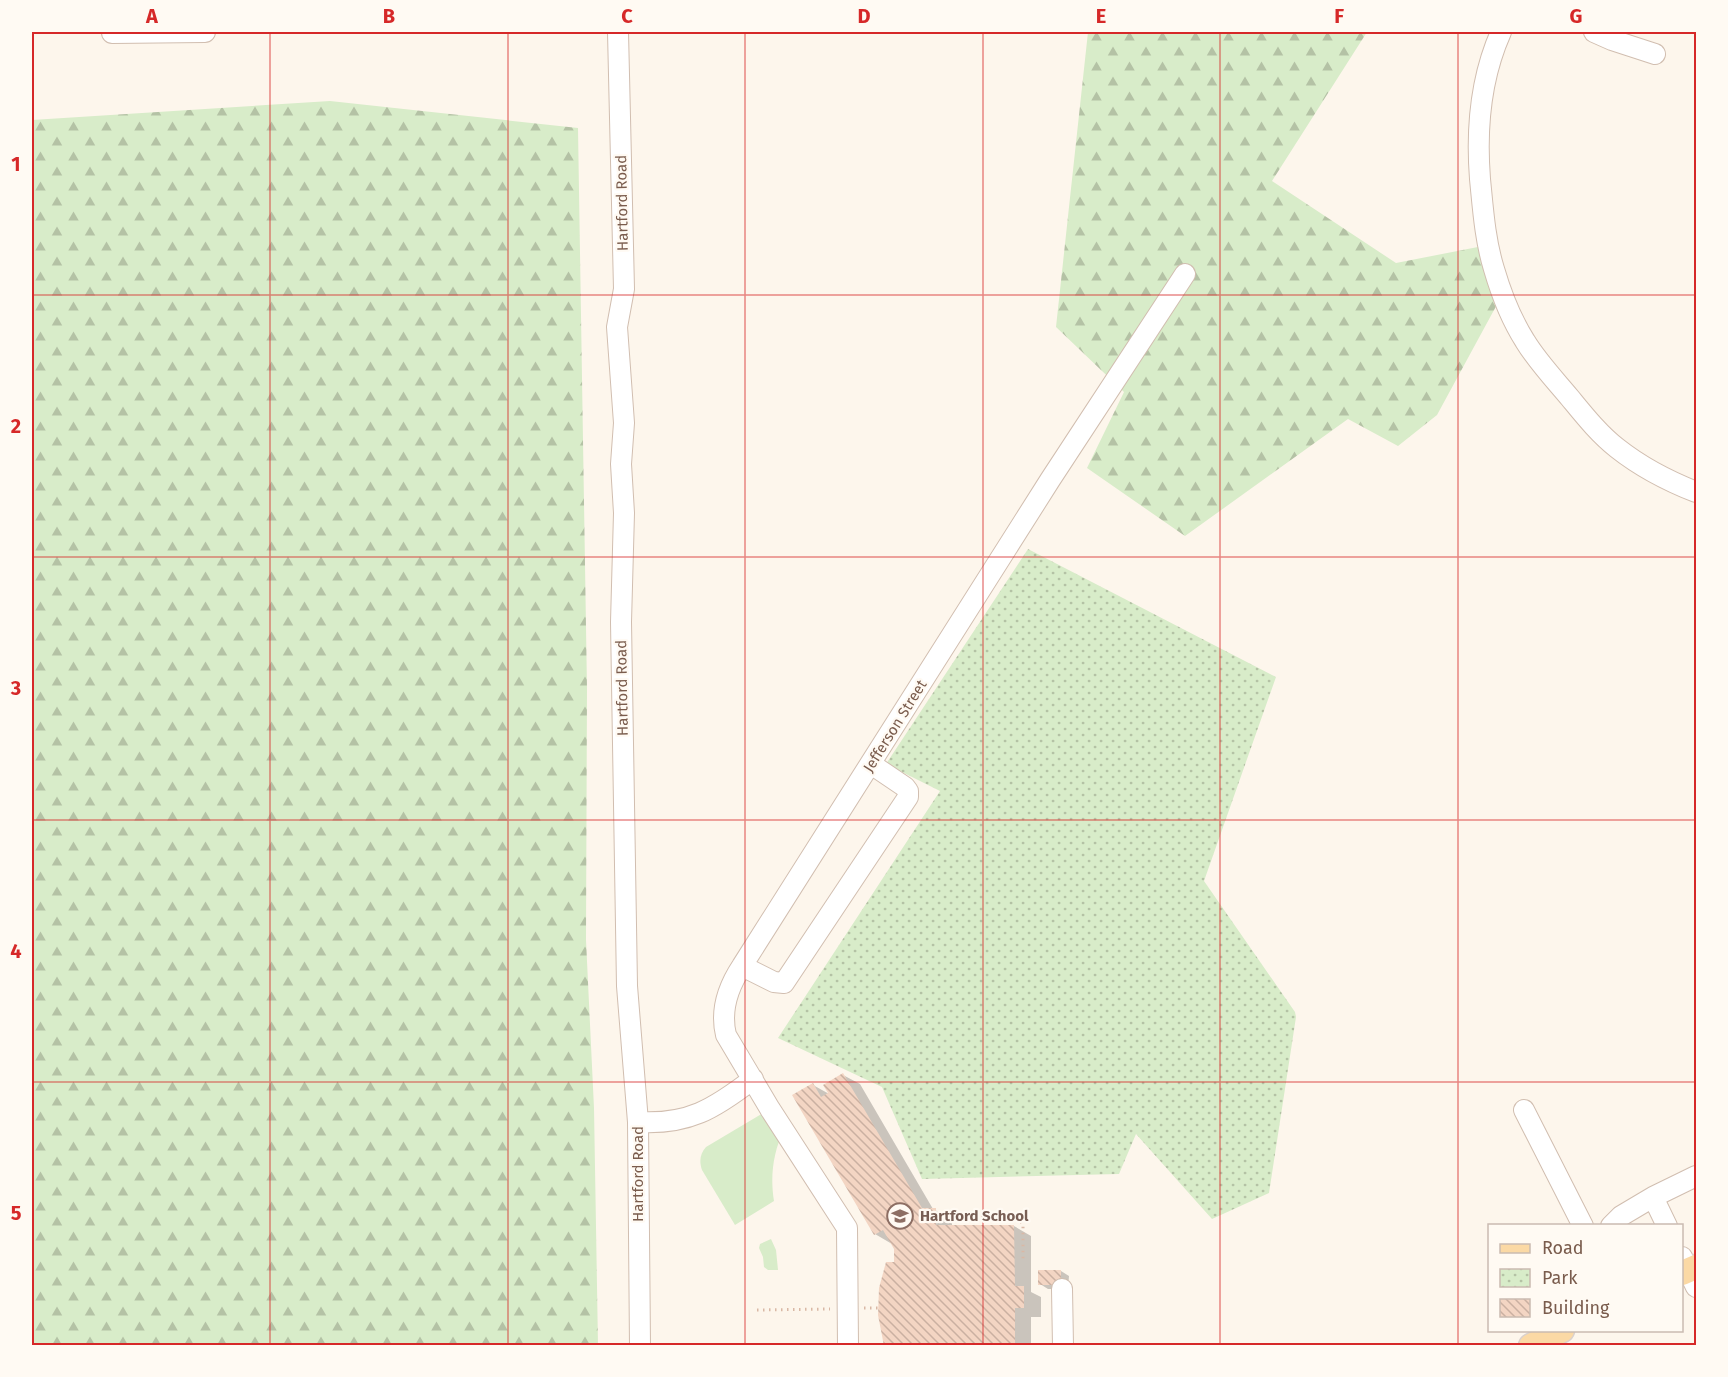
<svg xmlns="http://www.w3.org/2000/svg" width="1728" height="1377" font-family="'Fira Sans',sans-serif">
<style>
.grass{fill:#d8ecc9}
.forest{fill:url(#forest-firs)}
.park{fill:url(#park-dots)}
.shadow{fill:#0003}
.building{fill:url(#building-back-hatch)}
.lines{fill:none;stroke-linecap:round;stroke-linejoin:round}
.minor-casing{stroke:#d1beb0;stroke-width:22}
.major-casing{stroke:#dad1cd;stroke-width:27}
.path{stroke:#d9b8a5;stroke-width:3;stroke-dasharray:1.5 4.5;stroke-linecap:butt}
.minor{stroke:#fff;stroke-width:20}
.major{stroke:#fbd9a5;stroke-width:24}
.grid{fill:none;stroke:#d62828;stroke-width:1.5;stroke-opacity:0.55}
.labels{text-anchor:middle;dominant-baseline:central;stroke-width:4.5;stroke-linejoin:round;paint-order:stroke}
.street-label{font-size:15px;fill:#7a5c4d;stroke:#fffaf3}
.education-label{font-size:15px;font-weight:bold;fill:#785e54;stroke:#fffaf3;text-anchor:start}
.neatline{fill:none;stroke:#d62828;stroke-width:2}
.grid-label{font-size:20px;text-anchor:middle;font-weight:bold;fill:#d62828}
</style>
<defs>
<pattern id="forest-firs" width="22" height="20" patternUnits="userSpaceOnUse" patternTransform="scale(1.5)"><rect width="22" height="20" fill="#d8ecc9"/><path d="M5 1l3.5 6h-7zM16 11l3.5 6h-7z" fill="#b4c2a5"/></pattern>
<pattern id="park-dots" width="8" height="8" patternUnits="userSpaceOnUse" patternTransform="scale(1.5)"><rect width="8" height="8" fill="#d8ecc9"/><path d="M2 2h.1M6 6h.1" fill="none" stroke="#b4c2a5" stroke-width="1.8" stroke-linecap="round"/></pattern>
<pattern id="building-back-hatch" width="6" height="6" patternUnits="userSpaceOnUse" patternTransform="scale(1.5)"><rect width="6" height="6" fill="#f3d5c3"/><path d="M-1 5l2 2M0 0l6 6M5-1l2 2" fill="none" stroke="#cab0a1"/></pattern>
</defs>
<rect width="100%" height="100%" fill="#fdf6ec"/>
<path class="grass" d="M770,1109L784,1129C773,1153 770,1176 774,1201L735,1225L702,1170C699,1161 700,1154 706,1147Z
M771,1239L776,1250L778,1270H768L764,1267L763,1257L759,1248L760,1244Z"/>
<path class="forest" d="M1088,32H1367L1272,181L1396,263L1483,246L1500,299L1437,415L1398,446L1348,419L1185,536L1087,468L1124,392L1056,327Z
M330,101L578,128L587,689L586,940L594,1108L598,1345H32V120Z"/>
<path class="park" d="M1028,549L1276,677L1204,881L1295,1012L1296,1017L1269,1193L1212,1219L1136,1134L1119,1174L922,1179L882,1087L778,1038L940,791L886,764Z"/>
<path class="shadow" d="M843,1075L860,1084L933,1209L952,1219V1226H1014L1031,1236V1292L1041,1297V1317H1031V1346H886L896,1264L895,1248L892,1244L875,1234L813,1085L831,1095Z
M1061,1271L1069,1276L1068,1289H1048L1040,1284Z"/>
<path class="building" d="M843,1073L922,1208H936V1225H1014L1015,1286H1024V1308H1015V1346H884L878,1315L879,1288L886,1262H894V1249L883,1230L874,1235L792,1095L813,1083L821,1097L828,1093L823,1085Z
M1038,1270H1061V1285H1038Z"/>
<g class="lines">
<g class="minor-casing">
<path id="minor" d="M112,32V33L205,32
M618,32L624,289L617,327L624,423L621,464L624,513L621,622L627,986L638,1122L640,1346
M1501,32C1480,79 1476,128 1480,179C1483,209 1485,240 1494,269C1501,293 1511,319 1525,341C1537,361 1555,380 1570,398C1584,415 1599,434 1617,448C1641,467 1668,481 1696,492
M1594,32L1612,40L1655,54
M742,966L774,982L784,983L908,797V791L905,787L871,764
M1524,1110L1583,1226
M638,1122C688,1125 714,1109 753,1079
M1611,1226L1621,1216L1653,1197
M1667,1226L1653,1197L1696,1176
M1682,1257L1696,1287
M1062,1289L1063,1346
M848,1346L847,1228L770,1109L726,1035C720,1010 728,987 742,966L1050,480L1185,274"/>
</g>
<g class="major-casing">
<path id="major" d="M1682,1273L1696,1267
M1531,1346L1562,1330"/>
</g>
<path class="path" d="M939,1215L1015,1216L1023,1224V1259
M864,1308H878
M757,1310L830,1309"/>
<use href="#minor" class="minor"/>
<use href="#major" class="major"/>
</g>
<path class="grid" d="M270,32V1346M508,32V1346M745,32V1346M983,32V1346M1220,32V1346M1458,32V1346M32,295H1696M32,557H1696M32,820H1696M32,1082H1696"/>
<defs>
<g id="school-ring" transform="scale(1.35)"><circle r="9.5" fill="#fffaf3" stroke="#8d6e63" stroke-width="1.5"/><path d="M0-5L7-2L0 1L-7-2ZM-4 1L0 2.5L4 1V4Q0 6-4 4Z" fill="#8d6e63"/></g>
</defs>
<g fill-rule="evenodd">
<use href="#school-ring" x="900" y="1216"/>
</g>
<g class="labels">
<g class="street-label">
<text transform="translate(622 203) rotate(-91)">Hartford Road</text>
<text transform="translate(622 688) rotate(-91)">Hartford Road</text>
<text transform="translate(895 726) rotate(-58)">Jefferson Street</text>
<text transform="translate(638 1174) rotate(-90)">Hartford Road</text>
</g>
<g class="education-label">
<text x="920" y="1216">Hartford School</text>
</g>
</g>
<rect width="1728" height="1377" fill="none" stroke="#fffaf3" stroke-width="66"/>
<rect x="1488" y="1224" width="195" height="108" fill="#fffaf3" stroke="#cabbb1" stroke-width="1.5"/>
<rect x="1500" y="1244" width="30" height="9" fill="#fbd9a5" stroke="#cabbb1" stroke-width="1.5"/>
<text x="1542" y="1254" font-size="18" fill="#7a5c4d">Road</text>
<rect x="1500" y="1269" width="30" height="18" fill="url(#park-dots)" stroke="#cabbb1" stroke-width="1.5"/>
<text x="1542" y="1284" font-size="18" fill="#7a5c4d">Park</text>
<rect x="1500" y="1299" width="30" height="18" fill="url(#building-back-hatch)" stroke="#cabbb1" stroke-width="1.5"/>
<text x="1542" y="1314" font-size="18" fill="#7a5c4d">Building</text>
<rect x="33" y="33" width="1662" height="1311" class="neatline"/>
<g class="grid-label">
<text x="152" y="23">A</text>
<text x="389" y="23">B</text>
<text x="627" y="23">C</text>
<text x="864" y="23">D</text>
<text x="1101" y="23">E</text>
<text x="1339" y="23">F</text>
<text x="1576" y="23">G</text>
<text x="16" y="171">1</text>
<text x="16" y="433">2</text>
<text x="16" y="695">3</text>
<text x="16" y="958">4</text>
<text x="16" y="1220">5</text>
</g>
</svg>
